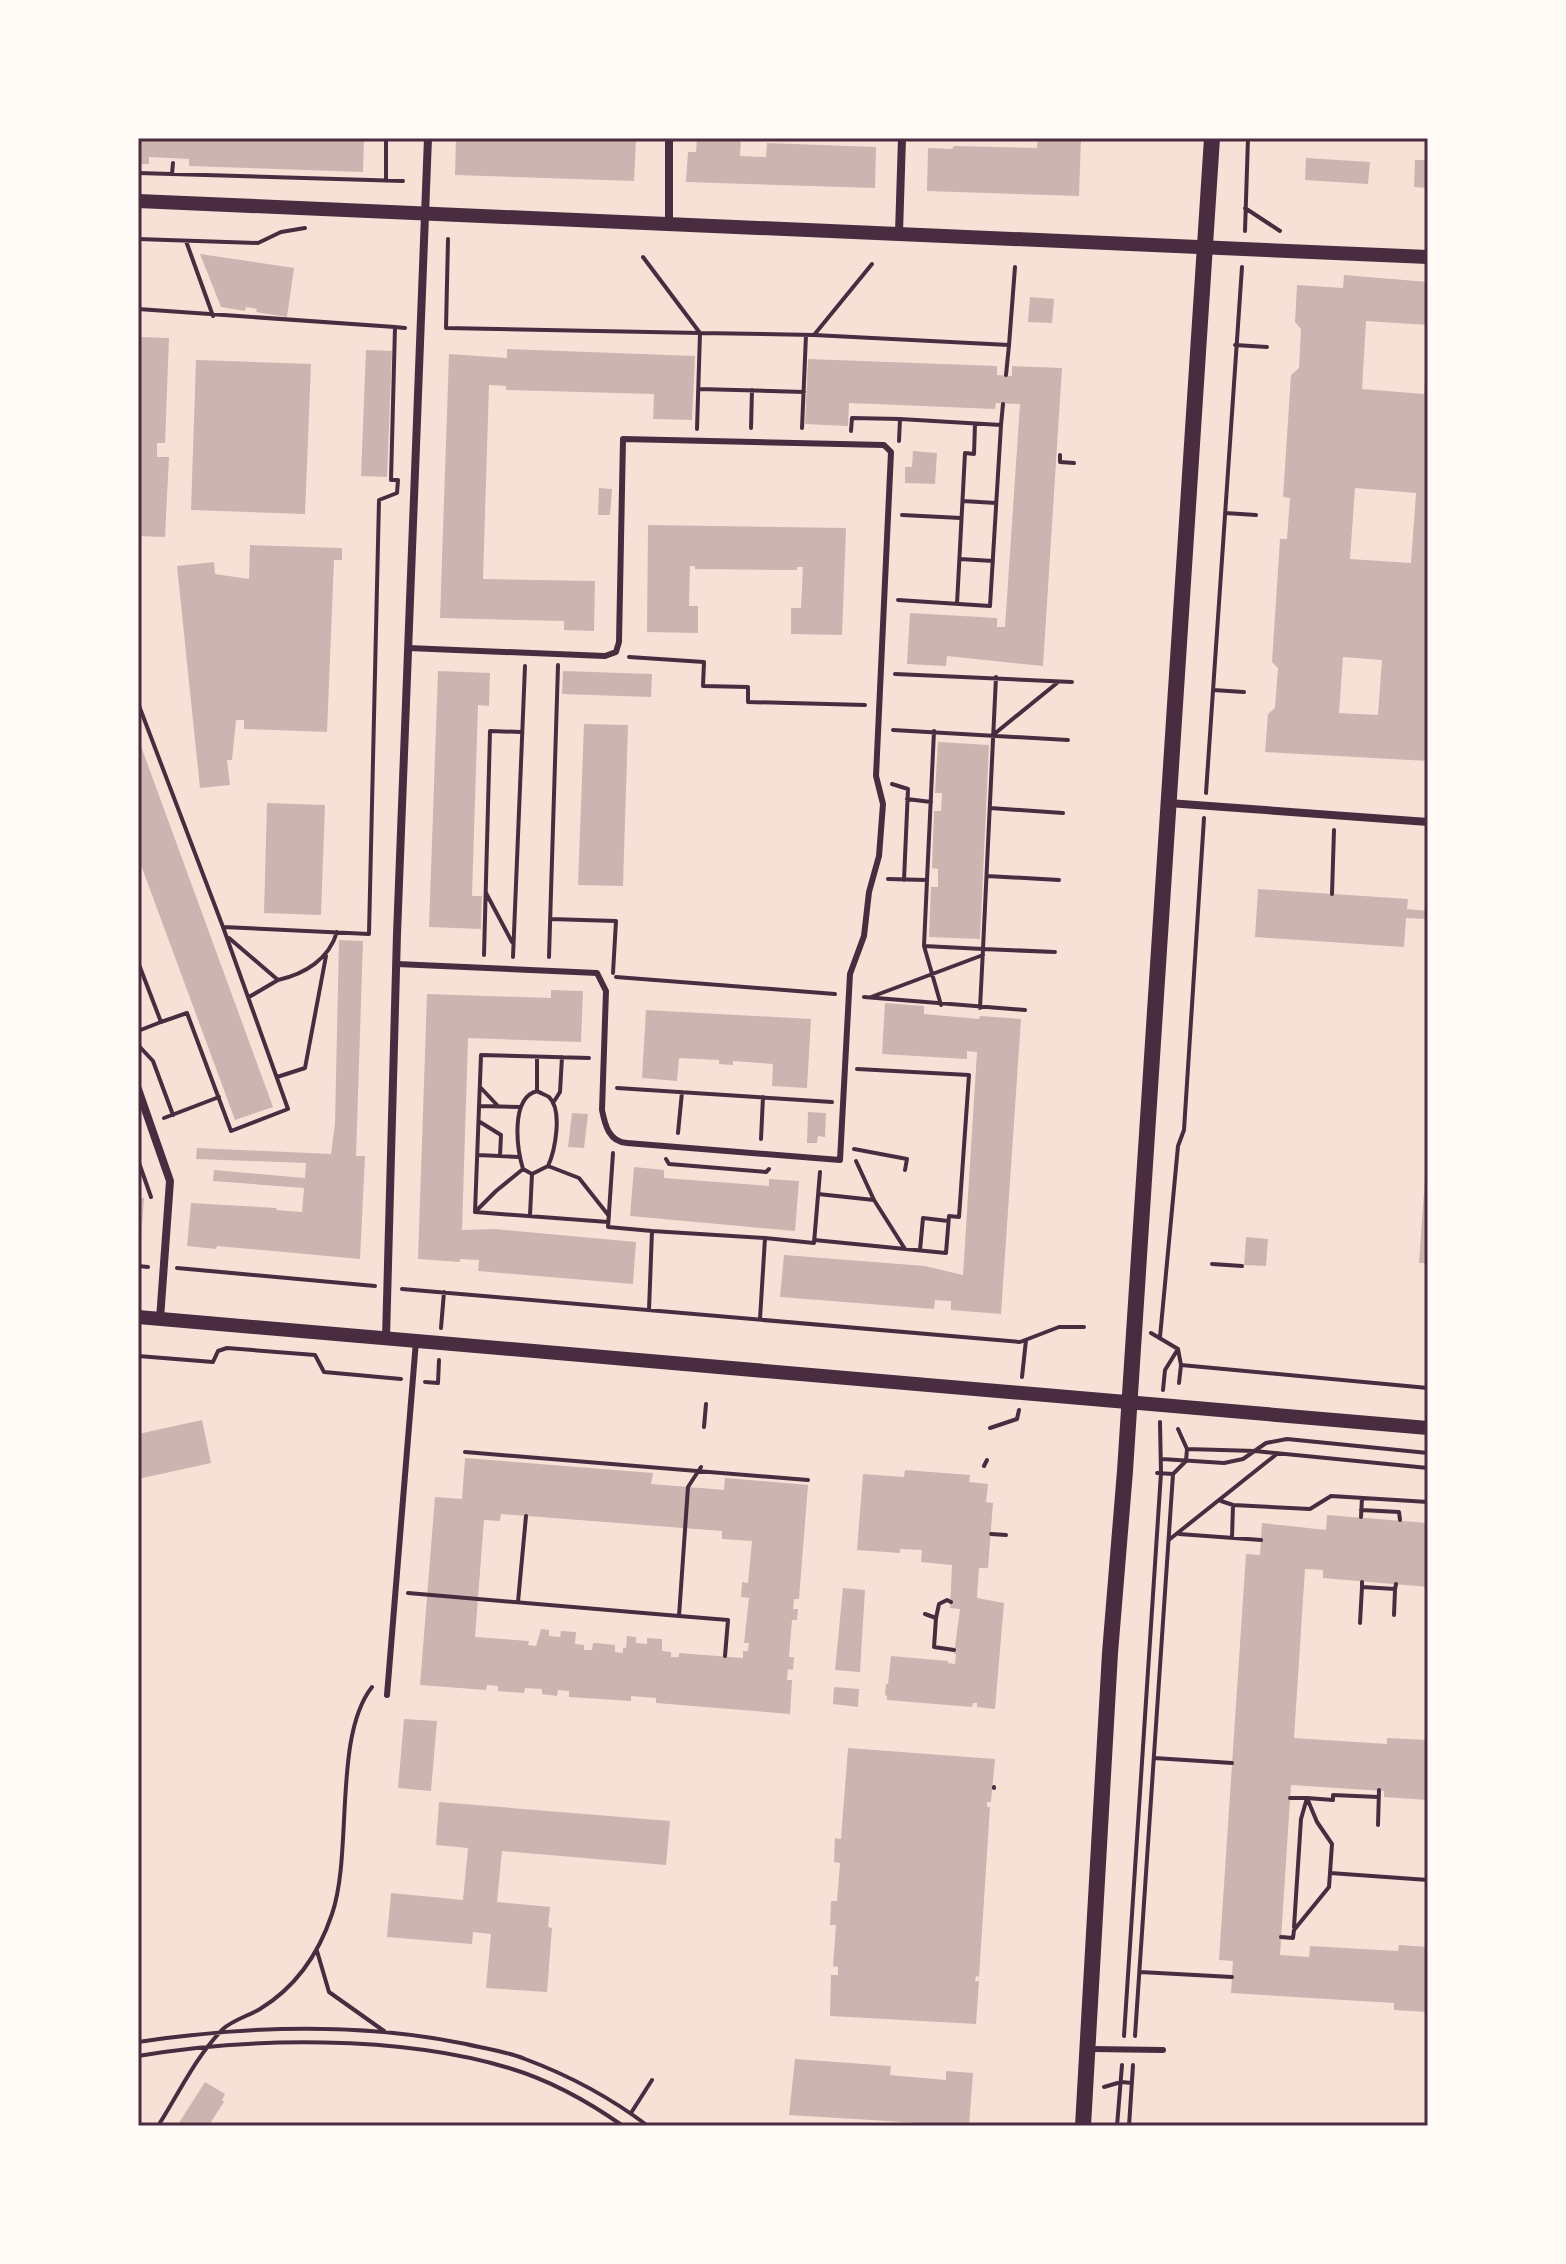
<svg xmlns="http://www.w3.org/2000/svg" width="1566" height="2264" font-family="Commissioner,sans-serif">
<style>
.building{fill:#ccb4b1;fill-rule:evenodd}
.lines{fill:none;stroke-linecap:round;stroke-linejoin:round}
.path{stroke:#4a2c40;stroke-width:4}
.service{stroke:#4a2c40;stroke-width:6}
.minor{stroke:#4a2c40;stroke-width:8}
.tertiary{stroke:#4a2c40;stroke-width:14}
.secondary{stroke:#4a2c40;stroke-width:16}
.neatline{fill:none;stroke:#4a2c40;stroke-width:3}
</style>
<rect width="100%" height="100%" fill="#f7e1d7"/>
<path class="building" d="M138,138H364L363,172L189,166V159L149,157V164H138Z
M456,138H636L634,181L455,175Z
M697,138H741L740,156L766,157L767,143L876,147L875,188L686,182L688,152H696Z
M1038,138H1081L1079,196L927,191L928,148L952,149L954,146L1037,148Z
M1306,158L1370,162L1368,184L1305,180Z
M1415,160H1428V188L1414,187Z
M200,254L294,268L287,317L256,312L257,309L246,307L245,311L221,307Z
M1344,275L1428,282V325L1366,321L1362,389L1424,394L1426,368H1428V761L1265,752L1268,714L1275,708L1278,668L1272,662L1280,539H1287L1290,498L1283,497L1291,375L1299,368L1301,329L1295,322L1297,285L1343,288ZM1355,488L1416,493L1411,563L1350,559ZM1343,657L1382,660L1378,715L1339,713Z
M1030,297L1054,299L1052,323L1028,322Z
M138,337L169,338L165,443H157V457H169L165,537L138,536Z
M507,349L695,356L692,420L653,419L654,394L506,390V386L489,385L483,579L595,581L594,631L564,630V621L440,618L449,354L507,358Z
M366,350L392,351L387,477L361,476Z
M808,359L997,366V375L1012,376V366L1062,368L1043,666L947,656L946,666L907,664L910,613L997,618V627H1005L1020,404L996,403L995,409L849,403L848,426L805,424Z
M196,360L311,364L305,514L191,510Z
M913,451L937,453L935,484L905,483V467H912Z
M599,488L612,489L610,515H598Z
M648,525L846,528L842,635L791,634V608H801L803,567H797V570L695,569V566H690L689,606H698V633L647,632Z
M250,545L342,548V560H334L327,732L244,729V720H236L232,760H227L230,785L200,788L177,566L214,562L215,574L249,579Z
M438,671L490,673L489,706L478,705L472,896H482L481,929L429,927Z
M563,671L652,674L651,697L562,694Z
M584,724L628,725L623,886L578,885Z
M138,738L273,1107L235,1120L138,857Z
M938,742L989,745L980,939L929,937L931,887H938V869L932,868L934,811H941L942,793H935Z
M267,803L325,805L321,915L264,913Z
M1258,889L1408,899L1407,909L1428,911V919L1406,918L1404,947L1255,937Z
M339,940L363,941L356,1156H365L360,1259L217,1246L216,1249L187,1246L191,1203L277,1208L276,1210L302,1212L304,1188L213,1181L214,1170L305,1178L306,1163L196,1159L197,1148L331,1154L335,1123Z
M551,990L583,991L581,1042L468,1038L462,1230L495,1229L636,1242L633,1284L478,1271L479,1260L460,1259V1262L418,1259L427,994L551,998Z
M885,1003L924,1006V1014L979,1019L980,1016L1021,1019L1001,1314L951,1310V1301H948L935,1300L934,1309L780,1297L784,1255L925,1266L963,1275L977,1052L967,1051V1059L882,1054Z
M646,1010L811,1019L807,1088L772,1086L773,1064L733,1061V1065L719,1064V1060L679,1058L677,1081L642,1078Z
M808,1112L826,1113L825,1137L818,1136L817,1143H807Z
M572,1113L588,1114L584,1148L568,1147Z
M1426,1164H1428V1263H1419Z
M634,1167L664,1170V1178L769,1186V1179L799,1181L795,1231L630,1216Z
M138,1197L144,1198L141,1241H138Z
M1246,1237L1268,1239L1266,1266L1244,1265Z
M202,1420L211,1463L138,1479V1434Z
M465,1458L653,1473L651,1484L713,1489L724,1490L725,1478L808,1485L799,1599H794L793,1609H798L797,1620H792L789,1657H794L793,1670L788,1669L787,1680H792L790,1714L656,1703V1698L631,1696V1701L569,1697V1691L558,1690L557,1696L542,1694V1689L525,1688L524,1693L498,1691V1686L487,1685L486,1690L420,1685L435,1497L462,1499ZM501,1514L722,1531V1539L752,1541L748,1583L742,1582L741,1597L749,1598L744,1643H749L748,1651H743V1658L679,1653V1657H671V1652L662,1651V1639L647,1638V1644L636,1643V1637L627,1636L626,1648H623V1653L615,1652V1645L596,1643H593L592,1650H584V1645L575,1644L576,1632L561,1631L560,1637L549,1636V1630L541,1629L536,1646L528,1645L529,1641L475,1637L484,1520L500,1521Z
M905,1470L970,1475L969,1482L988,1484L986,1502L993,1503L988,1568H979L977,1598L1004,1603L995,1709L977,1707V1703H973L972,1707L887,1700V1696L885,1695L886,1684H888L891,1656L948,1661V1663L955,1664L956,1654H954L960,1609L950,1608L952,1565L921,1562L922,1550L900,1549V1553L857,1550L863,1474L904,1477Z
M1327,1515L1428,1523V1587L1323,1578V1570L1305,1569L1294,1738L1387,1744V1738L1428,1740V1800L1384,1797V1791L1291,1785L1280,1955L1309,1957L1310,1946L1398,1951L1399,1945L1428,1947V2012L1394,2010V2003L1231,1993L1233,1961L1219,1960L1246,1554L1260,1555L1262,1523L1326,1530Z
M843,1588L865,1590L860,1672L835,1670Z
M834,1687L859,1689L858,1707L833,1704Z
M404,1719L437,1721L431,1791L398,1788Z
M848,1748L995,1759L991,1802H987V1807H990L979,1977L976,1976L975,1981H979L976,2024L830,2016L831,1975H838V1967L833,1966L836,1925H830L831,1901H837L840,1863L834,1862L835,1838L841,1839Z
M439,1802L670,1821L666,1865L502,1851L497,1902L550,1907L548,1927L552,1928L547,1992L486,1988L491,1934L473,1932L472,1944L387,1937L391,1893L463,1900L468,1848L436,1845Z
M795,2059L891,2066L890,2075L946,2080V2071L973,2073L969,2126L789,2115Z
M205,2082L225,2094L222,2100L224,2102L209,2125L177,2126Z"/>
<g class="lines">
<path class="path" d="M138,173L403,181
M172,174L173,163
M386,180V138
M1245,208L1280,231
M1245,231L1248,138
M138,239L258,243L281,232L305,228
M448,239L446,328L700,333L643,257
M186,241L213,316
M138,309L395,327
M814,335L1009,345L1015,267
M1235,345L1267,347
M1006,375L1009,345
M699,389L804,392
M1001,425L1003,404
M751,428L752,390
M802,428L806,335
M697,429L700,333L814,335L872,264
M851,431L852,418L900,419L899,441
M1060,455V462L1074,463
M963,501L996,503
M1225,513L1256,515
M902,515L961,518
M960,559L993,561
M898,600L990,606L1001,425L900,419
M957,604L965,453L974,454L975,424
M629,657L704,662L703,686L748,687V702L865,705
M895,674L1072,682
M996,677L983,949L1055,952
M1213,690L1244,692
M138,703L223,927L369,934L379,500L397,493L398,480H391L395,327L405,328
M893,730L1068,740
M993,735L1057,683
M892,784L908,789L904,880
M1206,793L1242,267
M907,799L931,802
M990,808L1063,813
M987,876L1059,880
M888,879L927,880L924,946
M927,880L934,731
M486,893L512,942
M1332,894L1334,830
M550,919L616,921L613,973
M229,938L278,980C305,974 329,959 337,932
M484,955L490,731L521,732
M513,957L525,666
M549,957L558,665
M138,962L161,1022L187,1013L231,1131L288,1109L223,927
M616,977L835,994
M249,997L278,980
M864,997L1025,1010
M871,997L983,955
M941,1005L924,946L983,949L980,1008
M138,1031L161,1022
M138,1045L153,1061L173,1115
M589,1058L481,1055L475,1212L608,1222
M277,1077L305,1068L326,956
M481,1088L497,1105
M617,1088L832,1102
M537,1091C538,1092 548,1096 549,1097C563,1110 555,1151 548,1166L532,1174L523,1169C517,1149 510,1098 537,1091Z
M537,1091V1058
M553,1103L560,1092L562,1057
M479,1106L521,1107
M164,1118L219,1097
M480,1122L501,1135L500,1156
M678,1133L682,1092
M761,1139L763,1097
M854,1149L907,1159L905,1170
M613,1153L608,1227L652,1231L649,1310
M478,1155L519,1157
M666,1159L669,1164L766,1172L769,1169
M138,1160L151,1197
M856,1161L874,1200L905,1249
M548,1166L579,1178L609,1216
M818,1194L874,1200
M475,1212L496,1191L523,1169
M530,1215L532,1174
M652,1231L765,1238
M814,1240L946,1253L949,1216L959,1217L969,1075L857,1069
M920,1250L923,1218L948,1221
M1212,1264L1242,1266
M138,1266L148,1267
M177,1268L375,1286
M402,1289L1020,1342L1059,1327H1084
M760,1319L765,1238L814,1243L820,1172
M441,1328L444,1292
M1151,1333L1178,1349L1181,1365L1179,1383
M1160,1337L1178,1146L1184,1130L1204,818
M138,1356L213,1362L218,1351L227,1348L315,1355L324,1372L401,1379
M1181,1365L1428,1388
M1022,1377L1026,1340
M425,1382L438,1383L439,1360
M1163,1390L1165,1370L1178,1349
M704,1427L706,1404
M990,1428L1017,1419L1019,1410
M1187,1449L1255,1451L1428,1468
M465,1452L808,1480
M1162,1459L1224,1463L1243,1459L1266,1443L1287,1439L1428,1453
M984,1466L987,1460
M1157,1473L1173,1474
M1221,1501L1233,1505L1232,1538
M1233,1505L1310,1509L1331,1496L1428,1502
M1361,1510L1399,1512L1400,1520
M1361,1517L1362,1498
M991,1534L1006,1535
M1179,1534L1261,1540
M1170,1539L1278,1453
M1362,1582V1587L1395,1589L1396,1584
M408,1593L679,1616L688,1487L701,1467
M518,1602L526,1516
M925,1614L936,1618L934,1647L954,1650
M1394,1615L1395,1590
M679,1616L728,1620L725,1656
M936,1618L939,1604L947,1600L951,1602
M1360,1623L1362,1587
M1154,1758L1232,1763
M994,1787V1788
M1290,1798H1307L1301,1819L1294,1927
M1378,1825L1379,1790
M1330,1873L1428,1880
M1281,1937L1293,1938L1294,1930L1329,1887L1332,1844L1317,1822L1307,1798L1333,1800V1795L1378,1797
M317,1951L329,1992L384,2031
M1140,1972L1232,1977
M1124,2036L1161,1473L1160,1422
M1135,2036L1173,1474L1186,1461L1187,1449L1178,1429
M138,2042C245,2026 360,2022 466,2044C486,2049 506,2051 525,2059C568,2075 611,2098 648,2126
M138,2056C249,2037 400,2035 509,2068C549,2080 589,2102 623,2126
M1104,2087L1121,2082L1132,2083
M631,2113L652,2080
M158,2126C178,2095 196,2056 223,2029C233,2020 248,2016 260,2009C296,1987 319,1953 332,1914C353,1853 333,1736 372,1687
M1117,2126L1122,2065
M1129,2126L1133,2065"/>
<path class="service" d="M397,964L597,973L606,991L602,1110C605,1125 609,1142 627,1143L840,1160L850,974L864,936L869,892L879,856L883,804L876,776L891,452L884,445L623,439L619,642L616,652L605,656L408,648
M387,1695L416,1341
M1091,2049L1163,2050"/>
<path class="minor" d="M669,138V223
M899,233L902,138
M1168,803L1428,822
M138,1089L170,1181L160,1319
M386,1338L397,934L428,138"/>
<path class="tertiary" d="M138,201L1428,257
M138,1317L1428,1428"/>
<path class="secondary" d="M1083,2126L1110,1653L1125,1471L1212,138"/>
</g>
<rect width="1566" height="2264" fill="none" stroke="#fffaf5" stroke-width="280"/>
<rect x="140" y="140" width="1286" height="1984" class="neatline"/>
</svg>
